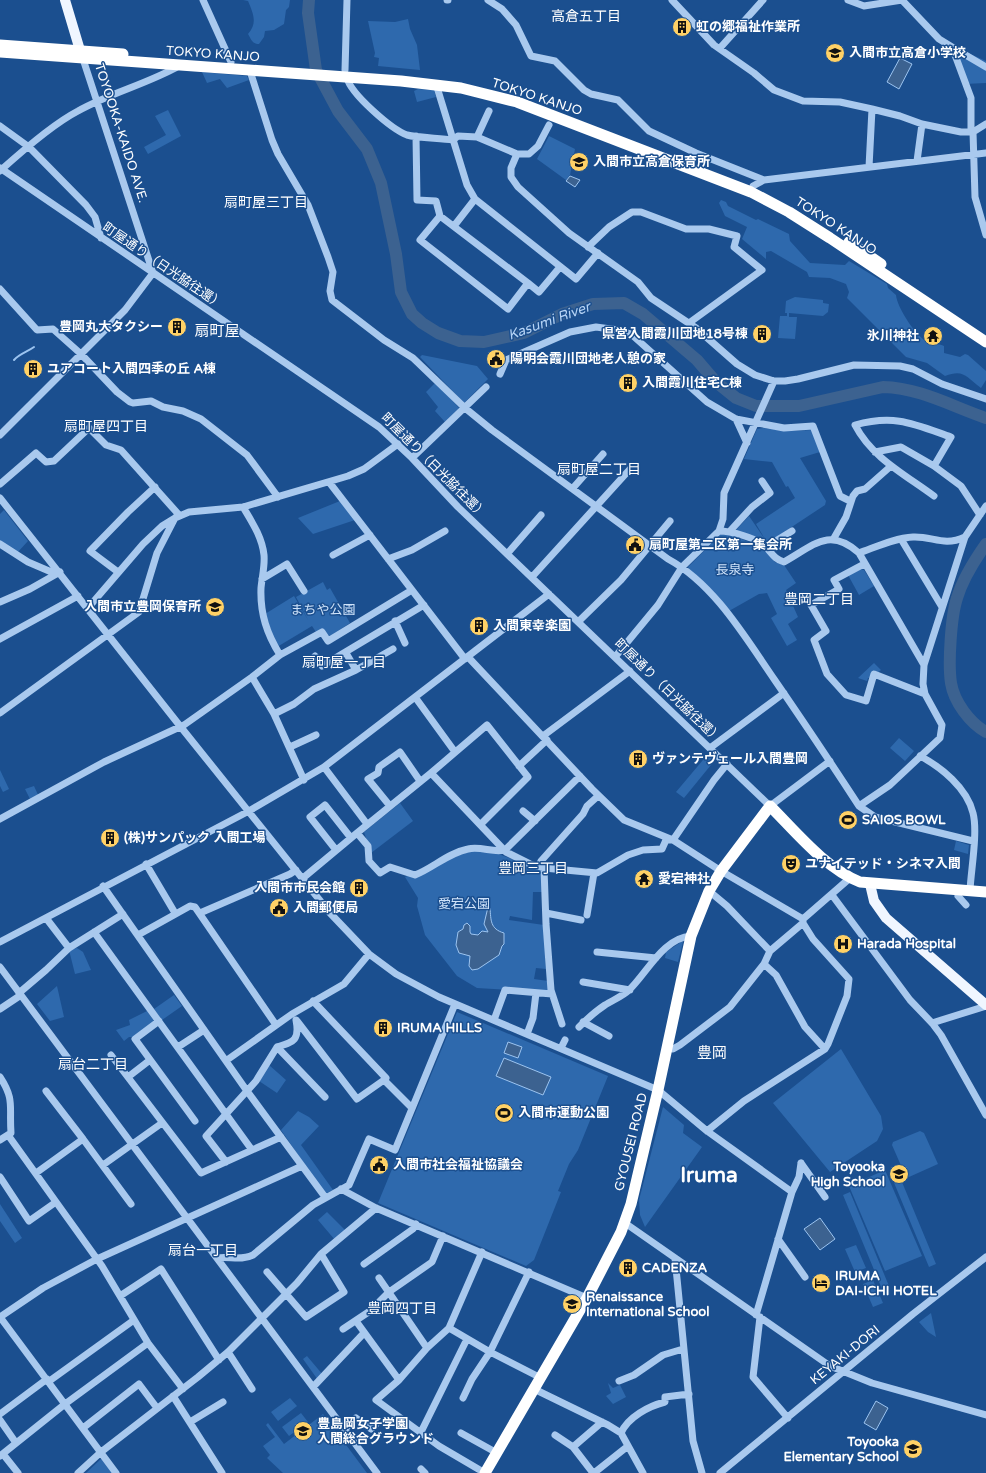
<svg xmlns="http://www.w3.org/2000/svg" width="986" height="1473" font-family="'Varela Round','Noto Sans JP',sans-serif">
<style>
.green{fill:#2e69ad}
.water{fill:#3c6290;stroke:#9cc4f0}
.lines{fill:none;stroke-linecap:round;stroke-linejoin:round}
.stream{stroke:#9cc4f0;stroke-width:2}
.river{stroke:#3c6290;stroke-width:12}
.minor{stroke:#a9c9ee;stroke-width:7}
.major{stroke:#f0f6ff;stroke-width:10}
.highway{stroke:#fff;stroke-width:11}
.labels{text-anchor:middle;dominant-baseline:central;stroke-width:3;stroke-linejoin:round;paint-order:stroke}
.poi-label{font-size:13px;font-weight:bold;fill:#fff;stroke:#1b4f8f;text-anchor:start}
.street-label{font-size:13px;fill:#fff;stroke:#1b4f8f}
.park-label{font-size:13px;fill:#cfe3fa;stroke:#1b4f8f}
.neighbourhood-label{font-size:14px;fill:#fff;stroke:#1b4f8f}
.water-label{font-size:14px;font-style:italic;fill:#b5d3f5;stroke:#1b4f8f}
.quarter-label{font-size:15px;fill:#fff;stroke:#1b4f8f}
.town-label{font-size:21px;font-weight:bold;fill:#fff;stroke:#1b4f8f}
</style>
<rect width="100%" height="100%" fill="#1b4f8f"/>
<path class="green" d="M243,0H290L289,7L286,10L284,24L274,30L265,31L264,37L259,44C252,44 251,39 248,34C258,23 253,13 248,1Z
M408,19L410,29L417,45L420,70L378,66L379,58L374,57L375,53L368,21L395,22Z
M968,53L986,61V83L964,84L957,54Z
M202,72L247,76L249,80L227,88L220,79L207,83Z
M418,89L434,90L436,97L417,102L414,91Z
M168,110L181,136L148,154L144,147L166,135L155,116Z
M549,136L575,149L570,175L566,180L537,159Z
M721,200L726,202L728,206L756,220L758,219L789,234L790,241L810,263L845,265L849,261L887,284L888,288L896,295C897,307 915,335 926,341C931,345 938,343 944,346V353L960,357L965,354L968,355L986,371V380L981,388C966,377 964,369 945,376L927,363L906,357L847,298L849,292L846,284L830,278L809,277L807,272L771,251L766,252V259L742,239L747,227L725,216L719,203Z
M795,297L823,300V303L829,304L828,312L823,316L789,313V317H797L795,339L778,338L780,316H787V313H785L786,301Z
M422,355L477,366L488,379L464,403L420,357Z
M436,382L459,408L445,422L435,411L438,407L426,392Z
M763,428L794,431L812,430L820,452L800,458L826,501L825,505L772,540L770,539L767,545L735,531L749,516L766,541L756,524L795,498L788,486L786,487L772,462L744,459L757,429Z
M340,501L355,520L313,534L298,518Z
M4,510L28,541L17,553L0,541V514Z
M729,534L757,545L764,549L775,562L784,565L796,583L786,590L798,617L788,624L797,640L787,646L771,618L777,614L767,593L759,594L729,611L689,569L688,567L720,535Z
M861,569L864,570L874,586L859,595L848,575Z
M323,582L327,590L330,588L350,623L330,636L327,635L323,629L316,632L312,626L277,647L265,614L294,596L308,620L296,597Z
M874,663L881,670L871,678H868L867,681L858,678Z
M899,738L914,751L905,761L890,748Z
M708,754L715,760L684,798L676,792Z
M0,770L9,789L3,792L0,786Z
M34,786L39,797L31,801L25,789Z
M400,803L413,821L371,853L364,832Z
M956,841L969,845L968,854L954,850Z
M477,849C499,851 519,864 540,869L542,871L543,892H533L532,920L510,916L509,920L544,925L546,969L536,968L534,979L548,981L549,990L547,992L477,988L457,976L425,935L417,906L418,898L405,877L445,860Z
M681,942H683L678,962L665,958L666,952Z
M77,948L83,952L91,970L75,974L69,950Z
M57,986L64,1017L50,1021L37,1004Z
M174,995L182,1006L162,1020L154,1009Z
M147,1011L154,1021L134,1037H129L124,1041L116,1030L130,1025L129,1020Z
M457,1012L608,1076L578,1150L569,1164L558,1191L561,1192L534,1260L526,1266L378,1203Z
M841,1049L881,1116L883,1129L877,1141L830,1172L773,1103Z
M269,1065L286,1080L277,1093L259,1081Z
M663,1107L684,1125L683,1133L702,1147L645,1227L640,1215L639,1200Z
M298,1111L309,1117L319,1126L301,1145L333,1190L325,1194L281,1130Z
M920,1131L924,1133L938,1164L909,1177H906L892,1145L893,1142Z
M885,1170L922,1256L885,1271L849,1186Z
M897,1170L936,1264L929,1267L890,1173Z
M850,1192L889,1286L882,1289L843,1195Z
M0,1204L22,1238L15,1243L0,1221Z
M327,1212L346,1231L335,1240L318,1220Z
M856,1245L866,1268L855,1272L845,1249Z
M873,1280L883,1303L873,1307L863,1284Z
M931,1313L936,1337L928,1332L919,1322Z
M307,1356L323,1375L318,1380L303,1359Z
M608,1383L613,1388L620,1385L626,1397L613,1404L606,1396L611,1393Z
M290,1398L297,1406L278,1421L271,1412Z
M301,1413L308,1422L289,1436L282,1427Z
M323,1414L367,1473H283L267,1458L270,1455L263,1446L275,1437L266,1425L268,1423L284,1444Z
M102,1458L113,1473H86Z"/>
<path class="water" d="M900,58L912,64L899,89L887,82Z
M570,176L580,180L575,187L566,181Z
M488,907L490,908C491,920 490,929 504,933V944L502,946L499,955L478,969L472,970L469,966L470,956L459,953L456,945L458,932L463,929L464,925L467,923L470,926V932L471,934L478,935L482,931L488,932L484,924Z
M508,1042L522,1047L518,1058L504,1053Z
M504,1058L551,1077L543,1095L496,1076Z
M820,1218L835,1239L820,1250L804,1229Z
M876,1401L888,1408L876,1430L864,1423Z"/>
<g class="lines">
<path class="stream" d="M14,360C19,354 27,352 34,347"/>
<path class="river" d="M309,0L308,13L316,70L338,111L367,149L381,183L396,254L401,292L412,314L422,323L438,333L460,341L484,342L524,333L562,314L593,304L624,303L643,314L697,360L715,381L736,398L756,406H799L883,387C920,388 951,406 986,418
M986,544C974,561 963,578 957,598C951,616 948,664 951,683C954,702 970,723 986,732"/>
<path class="minor" d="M203,0L231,62
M447,0H448
M488,0L502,9L516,25L531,56L555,61L584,90L591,94L618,100L649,131L696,153L764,180
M672,0L714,45L754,73L774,90L803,101L840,102L872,109L869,167
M848,0L864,6L902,0L939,39L952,47L971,98V129L973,132L975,197L986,235
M952,47L986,67
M720,48L763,0
M83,59L153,273
M345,70L347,0
M250,71L272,140L278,154L308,205L328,257L333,272L330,291L332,300L384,340L413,358L465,408L492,430L668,559C714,584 745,637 774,679C803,721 831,763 859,806L875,817L973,841
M347,78C351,94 391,129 407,135C418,138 440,138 453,140L458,136L477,137L517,154H529L538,146L549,125
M436,84L467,185L475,199L576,279L598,253
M872,109L900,116L922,124L961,132H973L986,124
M0,126L29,147L86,205L95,217L101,238
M416,136L417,200L436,201L440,216
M477,137L489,111
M517,154L511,168V177L518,187L569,233L638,282L651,298L696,328L737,364L755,375L774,381H785L798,379L854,365L900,366L913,369L942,384L986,399
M917,161L922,124
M0,168L379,427L412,458L458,507L770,806L830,761
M0,171C21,152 53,124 78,111C110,93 147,84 179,66
M751,192L753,186L764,180L986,153
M454,226L475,199
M588,247L609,227L632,212H641L686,229H709L737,236L734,247L762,270L689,323
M528,283L508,309L420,240L440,216L528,283L539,292L560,267
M0,289L37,330L53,329L81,354L117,392L130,402L133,403L151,401L163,407L183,411L201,419L247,455L278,497
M500,374L506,360L570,332L596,327L618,330L631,334L707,402L736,419L784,428L813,426L840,496L850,501
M736,419L747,443
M0,435L125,310L153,273
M875,452L901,447L934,466L961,486L980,515
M412,458L486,387
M934,466L951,437C914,424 895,414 855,425C872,458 906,475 934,496
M329,482L465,659
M0,484L36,453L46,462L54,461L89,428L106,445L121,450L180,516
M573,488L603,454
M0,498L180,726L330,913L369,954L396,974L439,997L658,1090L707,1131L792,1192L756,1315
M243,507C252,522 262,537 264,555C265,566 262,577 261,588C260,614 267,634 280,655
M719,531C731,531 756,538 765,546C772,553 774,559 784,562C813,546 829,526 859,553L924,665
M730,531L752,507L770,493L762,481
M834,538L846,517L853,496L857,491L865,489L891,466
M901,539L942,607
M0,544L28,562L56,574
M766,547L792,531
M859,553C876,547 895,538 913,537C933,536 943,547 965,537
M507,554L541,515
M333,555L370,535
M388,559L412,550L445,531
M864,564L834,580L839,589L811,605L826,631L814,640L827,674L846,695L866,701L874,674L925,694
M118,572L90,551L128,512L155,487
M532,577L631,468
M262,579L287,564L304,591
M0,602L30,589L60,572
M88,608L143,544L162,526L175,518L189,512L243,507L348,476L364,469L398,444
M395,621L405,643
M578,622L621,580L670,521
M0,639L78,596
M346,653L356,670
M315,656L322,666L424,605
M468,657L592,789L624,820L673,840L721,871L803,919
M615,657L658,605L682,567L719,531L723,519L724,493L774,381
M415,697L455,752
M0,713L139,612L157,553L175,518
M274,714L294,704L314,689L356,670L393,649
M543,736L630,671
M290,747L316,735
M710,748L784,693
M920,756C941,767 967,788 973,813C978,832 971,870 970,890
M519,766L547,740
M324,767L367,824
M304,780L274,714L252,677L280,655L322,632L328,641L412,590
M390,806L368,779L378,773L379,767L400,752L420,781
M859,806L890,785L940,738L942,725L925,694L923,684L924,665L965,537L986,506
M523,811L535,821
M0,819L104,762L184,725L252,677
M481,824L528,777L487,725L431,773L506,852L530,864L544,868L597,873L628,855L643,850L662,849L666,840H673
M357,833L431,773
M673,840L714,780L727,764
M336,850L310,817L325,805L351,838
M146,864L175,913
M539,866L541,861L583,814L587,806L598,796
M544,868L546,924L551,990L562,1024
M303,878L357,833L368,846L369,861L380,873L390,867L415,875C433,868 448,853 468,849C481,846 493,853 505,850L580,776
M103,886L247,1091L325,1197
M709,891L727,906L770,951
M832,895L910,1000L932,1023L941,1035L986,1115
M958,896L966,905
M200,913L290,874L296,870
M546,913L581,920
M587,915L594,873
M46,918L69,948
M94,932L252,1150
M138,935L190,906L195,907L276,1025
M0,942L249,811L324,767L549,594
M597,952L656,958
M764,964L776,975L805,1027L825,1049
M0,967L377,1473
M583,982L630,990
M19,993L46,970L69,948L123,914
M313,1001L386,1078L384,1080L412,1108
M0,1009L21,995
M494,1020L505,990L552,994
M159,1021L135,1039L195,1121
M297,1021L357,1099L384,1080
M583,1022L609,1036
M932,1023L986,1006
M579,1027C587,1019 596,1011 605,1005C613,1000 623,996 629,990C647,973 663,938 691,936
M527,1034L533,1018L536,993
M178,1047L204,1030
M277,1047L325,1097
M561,1048L565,1040
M667,1048L673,1049L680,1045L730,1007L764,964L770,951L803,923V919L850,878
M111,1055L201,1173L281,1137
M227,1060L292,1014L344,984L369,954
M0,1077C15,1100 9,1106 11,1133L0,1140
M128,1077L150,1060
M46,1091L83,1139
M707,1131L744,1101L825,1049L828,1044L847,996L849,979L813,939L803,923
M8,1135L102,1266L148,1343L183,1389
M226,1162L206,1136L256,1081L277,1047C293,1042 300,1041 296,1020
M801,1163L825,1197
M103,1165L162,1123
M36,1173L83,1139L131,1204
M0,1177L29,1221L56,1202
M341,1189L376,1208L587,1298
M792,1192L799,1177L801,1163
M625,1223L830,1366L872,1383L986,1415
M778,1239L805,1277
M217,1258C229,1256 241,1261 253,1255L313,1205L349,1185L369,1139L395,1150L455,1004
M675,1258L693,1441L702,1473
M364,1264L413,1229L416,1224
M267,1272L306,1317L344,1292L321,1254
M379,1278L427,1348L449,1328L482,1252
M120,1296L161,1269L219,1360
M0,1317L43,1288L97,1259L302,1166
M0,1317L116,1473
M760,1317L753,1377L788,1418
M356,1321L399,1380
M449,1328L490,1352L541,1378
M343,1329L370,1311L389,1292L432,1262L443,1236
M427,1348L399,1380L376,1400L439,1446L485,1473
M228,1352L252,1389
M619,1381L634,1375L663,1355L683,1349
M48,1382L134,1320
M313,1387L364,1333
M534,1389L608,1425L621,1433L643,1473
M173,1396L222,1473
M463,1398L472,1379L490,1352L529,1272
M0,1414L47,1379
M0,1420L16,1443
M190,1422L223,1402
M83,1428L139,1384L157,1408
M345,1429L356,1418L371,1429L376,1424
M421,1432L467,1339
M461,1433L497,1453
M621,1433C628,1417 649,1406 665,1402V1397L689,1394
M555,1435L573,1447
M3,1454L18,1473
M0,1456L65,1404L148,1343
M421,1469L425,1473
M78,1473L101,1452L198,1377L228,1352L297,1283L321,1254L376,1208
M593,1473L573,1447L602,1422
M594,1473L628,1446
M720,1473L913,1314L986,1257"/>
<path class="major" d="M65,0L82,57
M870,884L874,901L886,918L986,1005"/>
<path class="highway" d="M0,45L123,54
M0,52L401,81L461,88L517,102L751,192L789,212L830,238L986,342
M849,242L881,264
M485,1473L587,1298L621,1232L631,1204L658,1090L691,936L709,891L721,871L770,806C797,833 825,868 860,882L986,892"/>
</g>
<defs>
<g id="building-disc" transform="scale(1)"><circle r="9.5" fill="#ffd166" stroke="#1b4f8f"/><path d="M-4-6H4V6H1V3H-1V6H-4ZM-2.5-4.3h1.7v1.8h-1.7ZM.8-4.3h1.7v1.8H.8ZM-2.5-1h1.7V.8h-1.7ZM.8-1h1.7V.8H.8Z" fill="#111"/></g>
<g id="school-disc" transform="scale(1)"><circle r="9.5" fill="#ffd166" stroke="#1b4f8f"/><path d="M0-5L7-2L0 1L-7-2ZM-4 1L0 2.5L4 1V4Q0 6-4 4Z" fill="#111"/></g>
<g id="temple-disc" transform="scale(1)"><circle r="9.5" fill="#ffd166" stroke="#1b4f8f"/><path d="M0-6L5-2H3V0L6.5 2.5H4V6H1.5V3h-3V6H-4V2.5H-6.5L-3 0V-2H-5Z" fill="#111"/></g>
<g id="civic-disc" transform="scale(1)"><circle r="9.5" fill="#ffd166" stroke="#1b4f8f"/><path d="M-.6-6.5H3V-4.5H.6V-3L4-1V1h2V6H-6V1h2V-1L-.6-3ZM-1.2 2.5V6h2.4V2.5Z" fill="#111"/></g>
<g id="stadium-disc" transform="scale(1)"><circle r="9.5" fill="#ffd166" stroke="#1b4f8f"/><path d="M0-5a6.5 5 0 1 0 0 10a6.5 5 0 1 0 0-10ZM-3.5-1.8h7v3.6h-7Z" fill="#111"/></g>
<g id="theatre-disc" transform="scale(1)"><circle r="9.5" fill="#ffd166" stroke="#1b4f8f"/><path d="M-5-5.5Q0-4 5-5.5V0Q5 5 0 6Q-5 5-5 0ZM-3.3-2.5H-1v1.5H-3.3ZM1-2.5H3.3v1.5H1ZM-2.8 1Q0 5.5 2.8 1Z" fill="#111"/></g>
<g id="hospital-disc" transform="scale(1)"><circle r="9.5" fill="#ffd166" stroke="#1b4f8f"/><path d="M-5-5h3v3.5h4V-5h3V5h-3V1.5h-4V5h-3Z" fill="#111"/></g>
<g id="hotel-disc" transform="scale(1)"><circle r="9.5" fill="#ffd166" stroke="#1b4f8f"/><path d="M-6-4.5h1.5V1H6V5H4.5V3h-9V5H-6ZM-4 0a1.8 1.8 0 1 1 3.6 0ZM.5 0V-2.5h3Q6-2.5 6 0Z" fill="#111"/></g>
<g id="university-disc" transform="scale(1)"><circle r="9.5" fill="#ffd166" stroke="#1b4f8f"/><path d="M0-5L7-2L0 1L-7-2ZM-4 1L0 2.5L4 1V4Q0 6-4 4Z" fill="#111"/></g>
</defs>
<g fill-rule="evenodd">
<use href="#building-disc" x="682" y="27"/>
<use href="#school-disc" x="835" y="53"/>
<use href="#school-disc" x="579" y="162"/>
<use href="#building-disc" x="177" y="327"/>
<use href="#building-disc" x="762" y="334"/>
<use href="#temple-disc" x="933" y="336"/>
<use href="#civic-disc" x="496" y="359"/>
<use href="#building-disc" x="33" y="369"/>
<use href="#building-disc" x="628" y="383"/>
<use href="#civic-disc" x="635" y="545"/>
<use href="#school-disc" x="215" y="607"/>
<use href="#building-disc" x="479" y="626"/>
<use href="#building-disc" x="638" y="759"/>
<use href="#stadium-disc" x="848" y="820"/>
<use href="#building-disc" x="110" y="838"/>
<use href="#theatre-disc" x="791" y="864"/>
<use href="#temple-disc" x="644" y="879"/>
<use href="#building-disc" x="359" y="888"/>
<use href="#civic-disc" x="279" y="908"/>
<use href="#hospital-disc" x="843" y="944"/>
<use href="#building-disc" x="383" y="1028"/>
<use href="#stadium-disc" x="504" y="1113"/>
<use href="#civic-disc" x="379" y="1165"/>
<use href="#school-disc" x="899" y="1174"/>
<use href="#building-disc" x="628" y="1268"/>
<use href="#hotel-disc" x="821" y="1283"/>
<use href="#university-disc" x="572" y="1304"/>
<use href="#school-disc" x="303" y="1431"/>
<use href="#school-disc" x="913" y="1449"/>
</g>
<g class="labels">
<g class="poi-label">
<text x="696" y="27">虹の郷福祉作業所</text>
<text x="849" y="53">入間市立高倉小学校</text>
<text x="593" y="162">入間市立高倉保育所</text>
<text x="163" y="327" text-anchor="end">豊岡丸大タクシー</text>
<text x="748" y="334" text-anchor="end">県営入間霞川団地18号棟</text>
<text x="919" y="336" text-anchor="end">氷川神社</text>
<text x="510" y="359">陽明会霞川団地老人憩の家</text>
<text x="47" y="369">ユアコート入間四季の丘 A棟</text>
<text x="642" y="383">入間霞川住宅C棟</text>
<text x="649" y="545">扇町屋第二区第一集会所</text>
<text x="201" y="607" text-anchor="end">入間市立豊岡保育所</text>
<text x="493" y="626">入間東幸楽園</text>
<text x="652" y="759">ヴァンテヴェール入間豊岡</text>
<text x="862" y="820">SAIOS BOWL</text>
<text x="124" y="838">(株)サンパック 入間工場</text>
<text x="805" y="864">ユナイテッド・シネマ入間</text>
<text x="658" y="879">愛宕神社</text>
<text x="345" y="888" text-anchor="end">入間市市民会館</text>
<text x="293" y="908">入間郵便局</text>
<text x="857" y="944">Harada Hospital</text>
<text x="397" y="1028">IRUMA HILLS</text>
<text x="518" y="1113">入間市運動公園</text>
<text x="393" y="1165">入間市社会福祉協議会</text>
<text x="885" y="1167" text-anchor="end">Toyooka<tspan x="885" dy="15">High School</tspan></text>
<text x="642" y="1268">CADENZA</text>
<text x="835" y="1276">IRUMA<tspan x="835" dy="15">DAI-ICHI HOTEL</tspan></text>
<text x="586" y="1297">Renaissance<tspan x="586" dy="15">International School</tspan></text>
<text x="317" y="1424">豊島岡女子学園<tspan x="317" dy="15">入間総合グラウンド</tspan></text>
<text x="899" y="1442" text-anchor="end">Toyooka<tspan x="899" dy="15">Elementary School</tspan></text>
</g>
<g class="street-label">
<text transform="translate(213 54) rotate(4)">TOKYO KANJO</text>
<text transform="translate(537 97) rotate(18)">TOKYO KANJO</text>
<text transform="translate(121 133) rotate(72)">TOYOOKA-KAIDO AVE.</text>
<text transform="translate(836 226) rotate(33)">TOKYO KANJO</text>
<text transform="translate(163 266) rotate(34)">町屋通り（日光脇往還）</text>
<text transform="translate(434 466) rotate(45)">町屋通り（日光脇往還）</text>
<text transform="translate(668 691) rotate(44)">町屋通り（日光脇往還）</text>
<text transform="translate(631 1142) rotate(-76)">GYOUSEI ROAD</text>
<text transform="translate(845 1355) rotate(-39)">KEYAKI-DORI</text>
</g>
<g class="park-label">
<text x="735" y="570">長泉寺</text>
<text x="323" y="610">まちや公園</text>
<text x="464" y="904">愛宕公園</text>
</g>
<g class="neighbourhood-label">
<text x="586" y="16">高倉五丁目</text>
<text x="266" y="202">扇町屋三丁目</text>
<text x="106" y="426">扇町屋四丁目</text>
<text x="599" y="469">扇町屋二丁目</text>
<text x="819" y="599">豊岡二丁目</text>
<text x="344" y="662">扇町屋一丁目</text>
<text x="533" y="868">豊岡三丁目</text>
<text x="93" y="1064">扇台二丁目</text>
<text x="203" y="1250">扇台一丁目</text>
<text x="402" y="1308">豊岡四丁目</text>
</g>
<g class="water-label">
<text transform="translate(549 321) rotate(-20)">Kasumi River</text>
</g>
<g class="quarter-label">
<text x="217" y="331">扇町屋</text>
<text x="712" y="1053">豊岡</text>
</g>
<g class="town-label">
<text x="709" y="1175">Iruma</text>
</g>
</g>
</svg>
